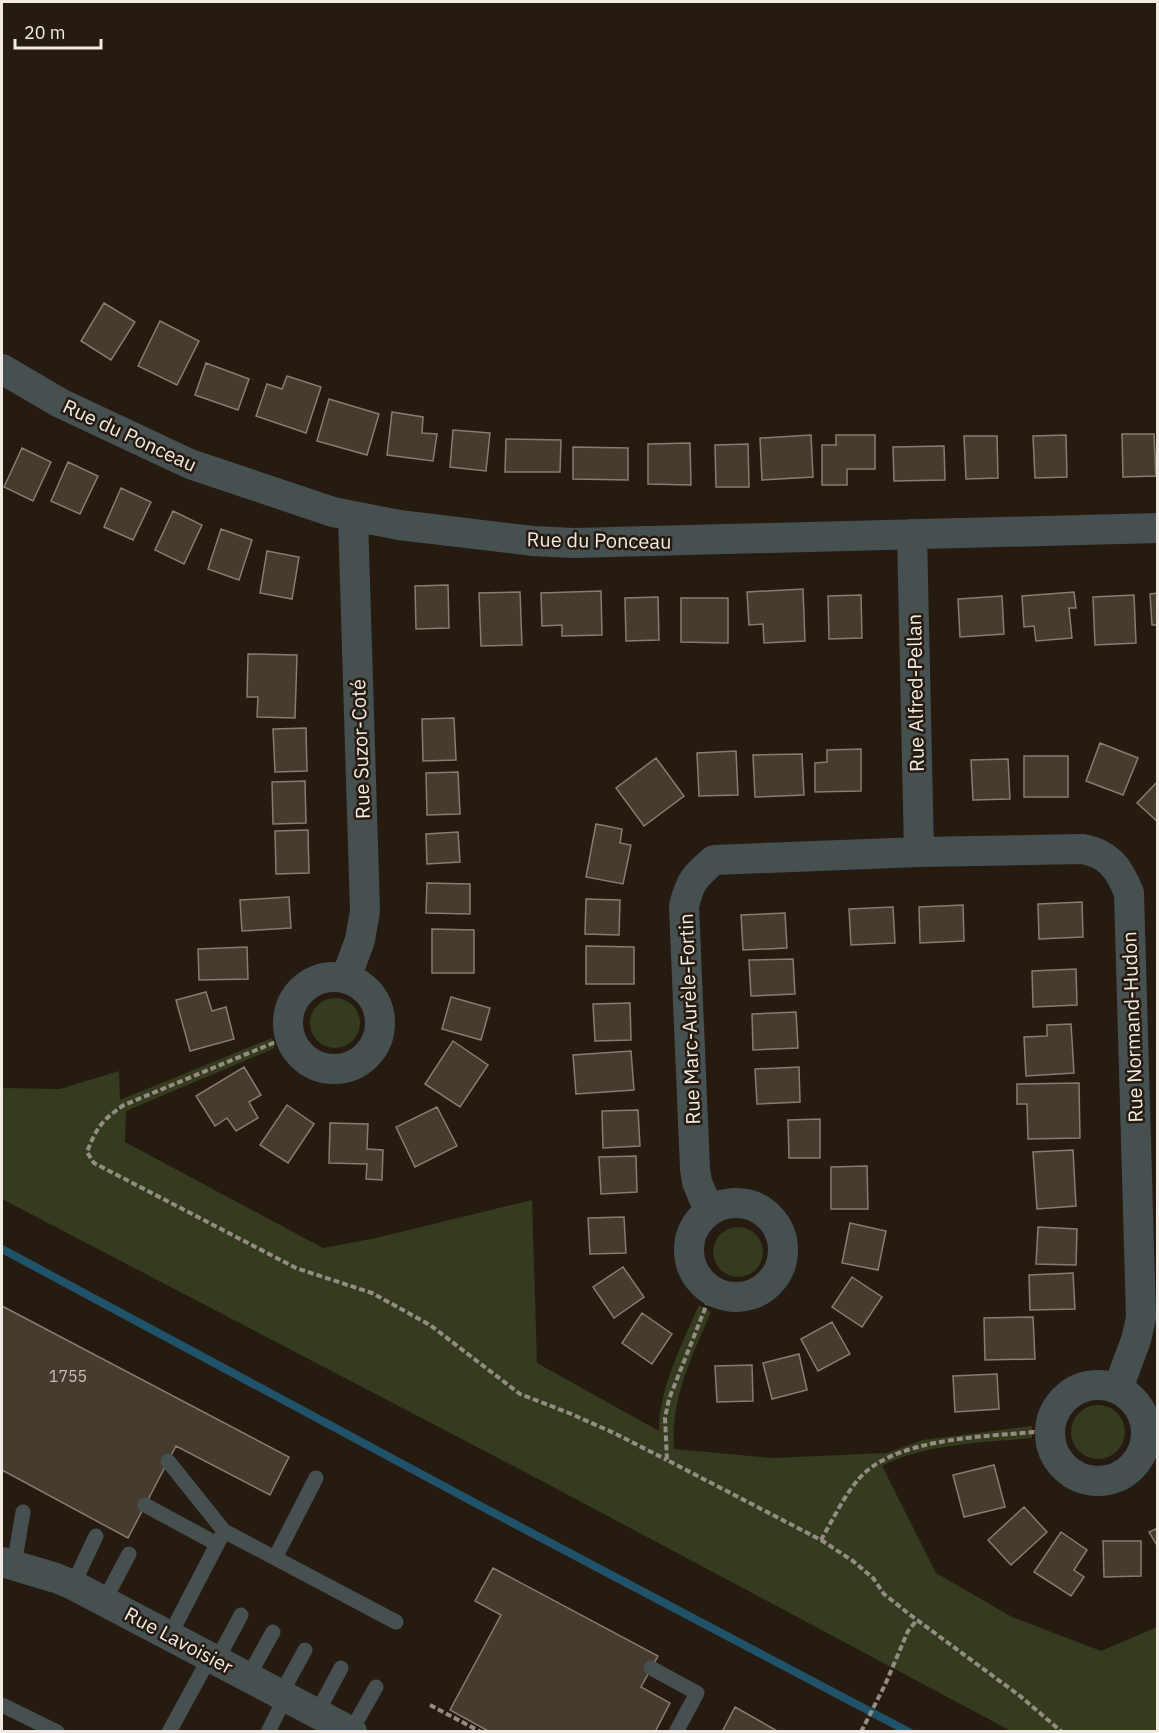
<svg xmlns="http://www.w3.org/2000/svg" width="1159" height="1733" font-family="'IBM Plex Sans',sans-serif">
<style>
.green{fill:#343b1e}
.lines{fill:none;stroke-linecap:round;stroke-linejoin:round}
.stream{stroke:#205369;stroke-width:8}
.building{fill:#453b2f;stroke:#897c6f;stroke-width:1.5}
.path{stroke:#948c83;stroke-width:4;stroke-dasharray:6 3;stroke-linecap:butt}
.lane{stroke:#475051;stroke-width:15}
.street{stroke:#475051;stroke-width:30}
.labels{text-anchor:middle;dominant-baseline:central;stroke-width:5;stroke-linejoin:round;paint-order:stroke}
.number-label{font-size:16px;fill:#c7bfb7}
.street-label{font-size:20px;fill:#f2ebe4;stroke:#251b10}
</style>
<rect width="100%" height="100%" fill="#251b10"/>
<path class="green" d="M310 1023a25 25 0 1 1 50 0a25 25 0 1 1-50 0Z
M272,1038L275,1048L126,1111L125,1142L323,1248L376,1238L532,1200L537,1363L659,1431C659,1388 682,1344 699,1305L711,1312C692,1356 670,1400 674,1449L772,1458L887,1453L922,1440L1032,1426V1438C987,1442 922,1444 882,1466L936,1573L1012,1617L1101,1651L1157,1627V1731H1011L525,1472L2,1199V1088L60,1089L119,1071L120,1100Z
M713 1252a25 25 0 1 1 50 0a25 25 0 1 1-50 0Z
M1071 1432a27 27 0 1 1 54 0a27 27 0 1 1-54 0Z"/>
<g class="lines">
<path class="stream" d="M2,1249L477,1504L909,1732"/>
</g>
<path class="building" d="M104,303L135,322L111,360L81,341Z
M160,321L199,341L177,385L138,366Z
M206,363L249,379L238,410L195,395Z
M287,376L321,387L306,433L256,416L267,384L282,389Z
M329,399L379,414L367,455L317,441Z
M392,412L423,417L422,433L437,434L433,461L387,455Z
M453,430L490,433L486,471L450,467Z
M1122,434H1154L1156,476L1123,477Z
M811,435L813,477L762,480L760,438Z
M836,435H875V469H847V485H822V445H836Z
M1066,435L1067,477L1035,478L1033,436Z
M964,436H997L998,478L966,479Z
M506,439L561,440L560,472H505Z
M690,443L691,485L648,484V444Z
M748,444L749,487H716L715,445Z
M944,446L945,480L894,481L893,447Z
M573,447L628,448V480L573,479Z
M22,448L51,462L33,501L4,487Z
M68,462L98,476L80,514L51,501Z
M121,488L151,502L133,540L104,527Z
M173,511L202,525L184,564L155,550Z
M221,529L252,540L239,580L208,569Z
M267,551L299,557L292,599L260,593Z
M448,585L449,628L416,629L415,586Z
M803,589L805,641L764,643L763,624L749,625L747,592Z
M601,591L602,635L562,636V625L542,626L541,593Z
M520,592L522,645L481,646L479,593Z
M1074,592L1076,608H1069L1072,638L1036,641L1034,626L1024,627L1022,596Z
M1158,593V625H1152L1150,594Z
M861,595L862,638L829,639L828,596Z
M1134,595L1136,643L1095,645L1093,597Z
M1002,596L1004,634L960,637L958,599Z
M658,597L659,640L626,641L625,598Z
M681,598H728V643L681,642Z
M248,654L297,655L295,718L257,717L258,697H247Z
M454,718L456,760L423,761L422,719Z
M306,728L307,771L275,772L273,729Z
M1100,743L1138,758L1123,795L1086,781Z
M861,749V791L815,792V763L827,762V750Z
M736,751L738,795L699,796L697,753Z
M802,754L804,795L755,797L753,755Z
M1024,756H1068V797H1024Z
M656,758L684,796L644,826L616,788Z
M1008,759L1010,799L973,800L971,760Z
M458,772L460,814L427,815L426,773Z
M305,781L306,823L273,824L272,782Z
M1158,781V822L1137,803Z
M596,824L622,829L620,843L631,845L623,884L586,877Z
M308,830L309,873L276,874L275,831Z
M458,832L460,862L427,864L426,834Z
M427,883L470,884V914L426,913Z
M289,897L291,928L242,931L240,900Z
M586,899L620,900L619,935L585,934Z
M1082,902L1083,937L1039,939L1038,904Z
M963,905L964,941L920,943L919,907Z
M893,907L895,943L851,945L849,909Z
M785,913L787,948L743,950L741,915Z
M432,929L474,930V973H432Z
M586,946L634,947V984H586Z
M247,947L248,979L199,980L198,949Z
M793,959L795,994L751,996L749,960Z
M1076,969L1077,1005L1033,1007L1032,971Z
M206,992L212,1011L226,1007L234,1039L190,1051L176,1000Z
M451,997L490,1008L481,1040L442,1029Z
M630,1003L631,1040L595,1041L593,1004Z
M796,1012L798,1048L753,1050L752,1014Z
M1071,1024L1074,1073L1026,1076L1024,1037L1047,1036V1025Z
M453,1041L488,1065L460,1107L425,1084Z
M631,1051L634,1090L576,1094L573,1055Z
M244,1067L261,1095L249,1102L258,1118L236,1131L227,1118L215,1126L196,1096Z
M799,1067L800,1102L757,1104L755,1069Z
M1079,1083L1080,1138L1028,1139L1027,1104H1017V1084Z
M287,1105L314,1124L288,1163L260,1145Z
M437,1107L457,1146L415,1167L396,1127Z
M638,1110L640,1146L603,1148L602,1111Z
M820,1119V1158H789L788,1120Z
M330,1123L368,1124L367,1149L383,1150L382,1180L366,1179L367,1164L329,1163Z
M1073,1150L1076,1206L1037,1209L1033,1152Z
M636,1156L637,1192L601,1194L599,1157Z
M867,1166L868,1209H831V1167Z
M624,1217L626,1253L590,1254L588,1218Z
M850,1223L886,1231L878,1270L842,1263Z
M1038,1227L1077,1229L1076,1265L1036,1264Z
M623,1267L644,1297L614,1318L593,1287Z
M1073,1273L1075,1309L1030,1310L1029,1275Z
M852,1277L882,1297L862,1327L832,1307Z
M2,1306L289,1457L270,1495L176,1446L128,1538L2,1470Z
M642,1313L672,1334L652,1364L622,1343Z
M1033,1317L1035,1359L985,1360L984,1318Z
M832,1322L850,1354L818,1371L801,1339Z
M799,1354L807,1390L772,1399L763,1363Z
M752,1365L753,1401L717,1402L715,1366Z
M997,1374L999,1409L955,1412L953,1376Z
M994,1465L1005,1507L964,1517L953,1475Z
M1024,1507L1047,1532L1011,1565L988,1540Z
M1158,1528V1547L1149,1532Z
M1061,1532L1087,1550L1074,1570L1084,1577L1071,1596L1034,1572Z
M1103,1541H1141V1576L1104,1577Z
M493,1568L658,1656L641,1687L670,1703L655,1732H490L450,1710L501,1615L475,1601Z
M735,1707L779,1732H722Z"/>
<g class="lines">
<path class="path" d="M292,1040L273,1043L124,1105C103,1119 96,1128 87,1152L94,1163L296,1268L372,1293L430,1325L520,1394L569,1413L614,1433L667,1460
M712,1291L669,1399L665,1418L667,1460L821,1540C832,1521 843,1498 857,1481C891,1438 982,1437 1033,1432L1050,1435
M821,1540L853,1561L873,1578L884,1594L909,1614L1020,1696L1062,1732
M430,1705L481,1732
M861,1732L885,1685L908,1631L917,1620"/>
<path class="lane" d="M168,1461L224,1531
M145,1505L217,1544
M275,1558L316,1478
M14,1565L23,1512
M73,1585L96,1536
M104,1601L129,1554
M170,1635L224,1531L396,1622
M217,1660L241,1615
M651,1668L697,1693L676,1732
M248,1677L273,1632
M281,1694L305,1650
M2,1705L57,1732
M317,1713L341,1668
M351,1731L376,1687
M169,1732L210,1657
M268,1732L286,1696"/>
<path class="street" d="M2,369L60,403L190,464L333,512L399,525L533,541L574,543L1158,528
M912,534L919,852
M288 1023a46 46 0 1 1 92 0a46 46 0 1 1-92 0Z
M346,978L360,940L365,911L353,517
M689 1250a47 47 0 1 1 94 0a47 47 0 1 1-94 0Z
M709,1211L697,1182L695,1169L684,906C690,881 695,876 714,860L919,852L1083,849C1109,854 1119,868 1129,893L1141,1318L1136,1340L1118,1388
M1050 1433a48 48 0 1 1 96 0a48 48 0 1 1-96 0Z
M2,1562L56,1578L73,1585L352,1732"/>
</g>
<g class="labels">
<g class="number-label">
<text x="68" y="1376">1755</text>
</g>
<g class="street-label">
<text transform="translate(130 435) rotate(25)">Rue du Ponceau</text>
<text transform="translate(599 540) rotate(1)">Rue du Ponceau</text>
<text transform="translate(915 693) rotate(-91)">Rue Alfred-Pellan</text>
<text transform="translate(360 749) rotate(-92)">Rue Suzor-Coté</text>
<text transform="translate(689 1019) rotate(-92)">Rue Marc-Aurèle-Fortin</text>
<text transform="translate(1132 1027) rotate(-92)">Rue Normand-Hudon</text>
<text transform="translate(179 1640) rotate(28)">Rue Lavoisier</text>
</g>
</g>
<rect width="1159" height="1733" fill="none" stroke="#f2ebe4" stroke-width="6"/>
<path d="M15 39v9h86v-9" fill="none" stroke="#f2ebe4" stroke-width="3"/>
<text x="24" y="39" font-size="18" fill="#f2ebe4" stroke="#251b10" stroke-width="4.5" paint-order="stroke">20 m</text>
</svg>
